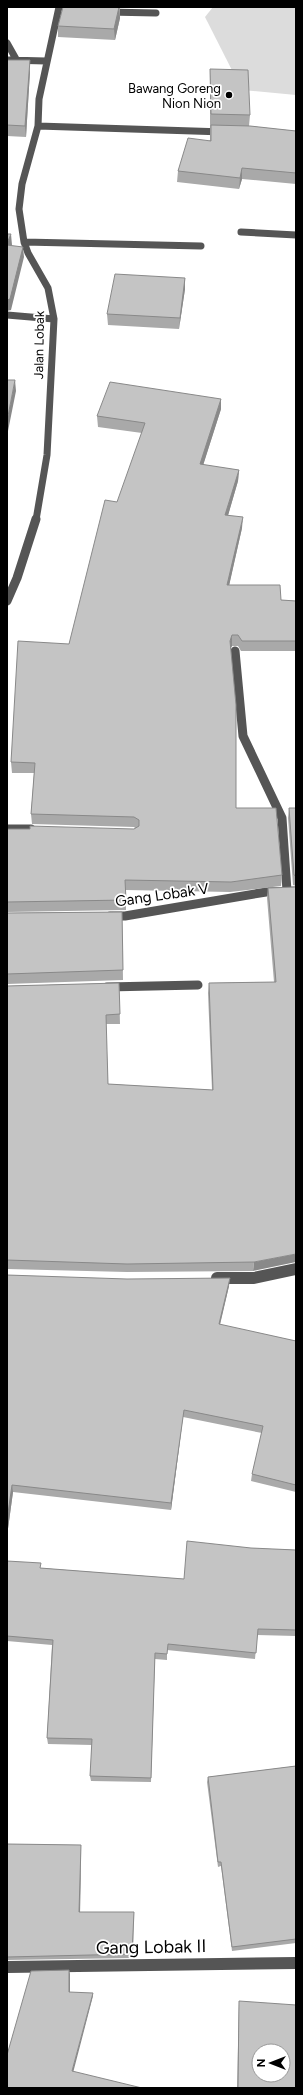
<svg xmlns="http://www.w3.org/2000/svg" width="303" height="2095" font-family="Figtree,sans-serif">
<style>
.green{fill:#dcdcdc}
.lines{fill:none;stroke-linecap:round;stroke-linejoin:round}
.minor-far2{stroke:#555;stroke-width:7}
.minor-far1{stroke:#555;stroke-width:9}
.minor{stroke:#555;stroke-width:12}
.wall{fill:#a9a9a9}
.shaded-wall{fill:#898989}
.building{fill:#c4c4c4;stroke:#898989;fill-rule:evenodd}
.poi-dot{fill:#000;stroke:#fff;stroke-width:1.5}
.labels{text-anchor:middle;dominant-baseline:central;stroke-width:3.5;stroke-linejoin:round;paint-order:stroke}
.far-poi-label{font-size:13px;fill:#000;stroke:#fff;text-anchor:end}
.far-street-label{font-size:13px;fill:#000;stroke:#fff}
.street-label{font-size:15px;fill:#000;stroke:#fff}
.near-street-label{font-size:18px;fill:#000;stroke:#fff}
</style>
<rect width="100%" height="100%" fill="#fff"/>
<path class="green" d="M213,7H296V95L242,90L205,17Z"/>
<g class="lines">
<path class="minor-far2" d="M107,12L156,13
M7,43L16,59
M7,60L46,61
M38,126L224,132
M241,232L296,235
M24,242L201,246
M7,315L54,319
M36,520L47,455L54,319L48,288L28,253L24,242L19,209L22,184L38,126L39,99L59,7"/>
<path class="minor-far1" d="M7,601L17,578L36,519
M235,651L243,736L282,818L287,891
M7,829H31
M110,916H125L266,892L296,891
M107,987L198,985"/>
<path class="minor" d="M217,1278H254L296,1269
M7,1967L296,1963"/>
</g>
<path class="wall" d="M65,7H122V8H120V18L115,40L58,37V26Z
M7,60L30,71L26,137L7,136Z
M210,69L250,115L249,126L296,131V184L242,179L239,189L177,182L178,171L210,140Z
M185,278V289L179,329L108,325L107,314Z
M221,399V409L203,465L239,470L238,481L228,515L242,528L229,585L281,600L296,601V651H241L238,646H232L230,649L236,808L282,875L281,886L230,892L126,890V910L7,912V836L134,829L135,828L134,827L32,824L31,814L34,773H12L11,762L69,644L142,433L98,427L97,416Z
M289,808H296V886L293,885L288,818Z
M296,887L253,1271L127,1272L7,1269V986L119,983L120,1024H106L108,1084L212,1090L208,993L209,983L274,982L267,898L268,888Z
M122,912L123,980L7,984V913Z
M7,1275L229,1286L220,1325L296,1341V1492L251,1481L252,1474L262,1433L183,1417L171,1510L13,1492L7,1536Z
M251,1548L296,1550V1636L257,1635L255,1659L167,1650V1660L155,1659L151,1782L91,1781L90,1776L92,1745L48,1744L47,1738L52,1645L7,1641V1561L41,1568L184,1579Z
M296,1766V1943L232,1951L221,1866L218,1867L207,1782L208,1777Z
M7,1844L81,1845V1850L80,1912H134L133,1958L7,1960Z
M239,2001L296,2088H237L239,2004Z"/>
<path class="shaded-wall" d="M119,7L120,18L115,40L114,29Z
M30,60V71L26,137L25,126Z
M242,168V179L239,189L240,178Z
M11,234L12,245L7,255V243Z
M23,247L24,257L11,310L7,311V300Z
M185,278V289L179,329L180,318Z
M15,380L16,391L7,436V421Z
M221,399V409L200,475V464Z
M239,470L238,481L225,526V515Z
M243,517L242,528L227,595V585Z
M232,635V646L229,652L230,641Z
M296,1254V1262L253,1271L254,1262Z
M230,1278L229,1286L218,1332L219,1324Z
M184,1410L183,1417L171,1510V1503Z
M12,1485L13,1492L7,1536V1520Z
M81,1845V1850L80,1915L79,1912Z
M69,1970L70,1974V1995L69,1992Z
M93,1993V1996L73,2073L72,2071Z"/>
<path class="building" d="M63,7H119L114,29L58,26Z
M7,60H30L25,126L7,125Z
M210,69L248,70L250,115L211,114Z
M211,125L250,126L296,131V173L242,168L240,178L178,171L188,138L211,141Z
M7,234H11L7,243Z
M7,245L23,247L10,299L7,300Z
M115,274L185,278L180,318L107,314Z
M7,380H15L7,421Z
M110,382L221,399L200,464L239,470L225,515L243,517L227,585H280L281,600L296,601V641H242L238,635H232L230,641L236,705V808H276L282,875L231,882L125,880L126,900L7,902V829H30V826L134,829L139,826V820L134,817L31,814L35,763L11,762L18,641L69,644L105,500L117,502L145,423L97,416Z
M289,808H296V876L294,875Z
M296,887V1254L254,1262L127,1264L7,1260V986L119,983L120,1014L106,1015L108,1084L213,1090L209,983L276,982L268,888Z
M122,912L123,970L7,974V913Z
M7,1275L127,1279L230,1278L219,1324L296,1341V1485L252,1474L263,1426L184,1410L171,1503L12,1485L7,1520Z
M187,1541L251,1548L296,1550V1630L258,1629L256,1653L168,1644L167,1654L155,1653L151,1778L90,1776L92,1739L47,1738L53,1640L7,1636V1561L41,1563L40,1568L184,1579Z
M296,1766V1939L232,1947L221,1862H218L208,1777Z
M7,1844L81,1845L79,1912H134L132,1954L7,1957Z
M69,1970V1992L93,1993L72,2071L142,2088H7V2055L31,1971Z
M239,2001L296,2005V2088H238ZM259,2051H283V2075H259Z"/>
<circle class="poi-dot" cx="229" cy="95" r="4"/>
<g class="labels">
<g class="far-poi-label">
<text x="221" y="88">Bawang Goreng<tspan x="221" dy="15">Nion Nion</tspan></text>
</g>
<g class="far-street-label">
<text transform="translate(39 345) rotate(-89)">Jalan Lobak</text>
</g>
<g class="street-label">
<text transform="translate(162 895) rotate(-8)">Gang Lobak V</text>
</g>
<g class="near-street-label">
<text transform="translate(151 1947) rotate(-1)">Gang Lobak II</text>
</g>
</g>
<rect width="303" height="2095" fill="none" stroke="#000000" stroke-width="16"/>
<g transform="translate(271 2063) rotate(270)"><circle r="19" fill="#ffffff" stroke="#999999"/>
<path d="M0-3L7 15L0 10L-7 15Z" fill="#000000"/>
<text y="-6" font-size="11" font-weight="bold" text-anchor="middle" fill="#000000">N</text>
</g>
</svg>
